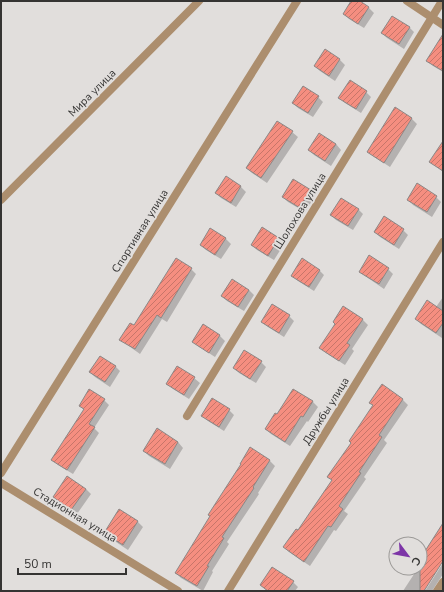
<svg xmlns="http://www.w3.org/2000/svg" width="444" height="592" font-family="'Nunito Sans',sans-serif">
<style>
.shadow{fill:#0003}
.building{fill:url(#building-hatch);stroke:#8b8887}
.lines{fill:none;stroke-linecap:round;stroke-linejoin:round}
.street{stroke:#ac8e6e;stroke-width:8}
.labels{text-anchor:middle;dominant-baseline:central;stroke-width:3.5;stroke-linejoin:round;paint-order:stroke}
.street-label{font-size:11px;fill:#353433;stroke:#e1dedc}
</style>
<defs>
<pattern id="building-hatch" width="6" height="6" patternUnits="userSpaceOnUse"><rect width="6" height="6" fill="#f58e80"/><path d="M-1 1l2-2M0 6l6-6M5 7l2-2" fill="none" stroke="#c77569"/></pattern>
</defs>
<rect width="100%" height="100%" fill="#e1dedc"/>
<path class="shadow" d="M352,1H358L369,8L374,13L364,28L349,19L344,14Z
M409,27L414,32L404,49L387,38L382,33Z
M443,48V72L433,66L428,61Z
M325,51L340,60L345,65L335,81L320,71L315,66Z
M366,92L371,97L361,113L345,103L340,98Z
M318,97L323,102L313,117L298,108L293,103Z
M395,109L412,119L417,124L390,167L373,156L368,151Z
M292,132L298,137L267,183L252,173L247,168Z
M319,134L336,144L341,150L331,166L314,155L309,150Z
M443,150V172L431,162Z
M226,178L241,187L246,192L236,207L221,198L216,193Z
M417,185L436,197L441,202L432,217L413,205L408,199Z
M310,191L315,196L305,212L288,202L283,197Z
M358,209L363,214L353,230L336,220L331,215Z
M211,229L226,239L231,244L221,259L206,250L201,245Z
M262,229L279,239L284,244L274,260L257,250L252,245Z
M403,230L408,235L399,249L380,237L375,232Z
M191,269L196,274L167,322L162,319L140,354L126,344L121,339Z
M388,269L393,274L384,289L365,276L360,271Z
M319,270L324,275L314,291L298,281L292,276Z
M249,290L254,295L244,311L227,301L222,296Z
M443,297V336L442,338L421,324L416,319L436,307Z
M344,308L363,320L368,325L352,349L354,351L345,365L326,353L321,348L336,324Z
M289,316L294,321L284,337L268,327L262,322Z
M203,325L220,336L225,341L215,357L198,346L193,341Z
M261,362L266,367L256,383L239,373L234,368Z
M115,366L120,371L110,387L95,377L90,372Z
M178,368L194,378L200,383L189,399L173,389L168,384Z
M294,390L313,402L318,407L308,422L307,421L290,446L271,434L266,429L277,416Z
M104,400L109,405L94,428L99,433L73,474L58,465L53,460L84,410L80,406Z
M213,400L229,410L234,415L224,431L208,421L203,416Z
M403,400L408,405L384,440L387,443L364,477L366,479L344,511L348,514L336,531L334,530L310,566L289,552L284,547L298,532L332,481L329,477L352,443L374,406L371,403Z
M157,430L178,442L183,448L170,469L149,456L144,451Z
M251,449L270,461L275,466L258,493L259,494L227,542L229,544L212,571L213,572L203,591L181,578L176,573L211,517Z
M86,489L91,494L77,514L54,497Z
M119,510L138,522L143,527L128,550L110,538L105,533Z
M443,525V559L423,591H403L418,568H420V561Z
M443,563V574L432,591H425Z
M293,582L298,587L295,591H267L261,585Z"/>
<path class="building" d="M351,1H360L369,7L358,24L343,14Z
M392,16L410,27L399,44L381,33Z
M443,34V71L426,61Z
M325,49L340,59L329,76L314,66Z
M350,80L367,91L356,109L338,98Z
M303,86L319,96L308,113L292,103Z
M395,107L412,118L384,163L367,152Z
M277,121L293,131L261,178L246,168Z
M319,133L336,144L325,161L308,150Z
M443,141V171L429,162Z
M226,176L241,186L231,203L215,193Z
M293,179L311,190L300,208L282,197Z
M417,183L437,196L427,212L407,200Z
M341,198L359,209L348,226L330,215Z
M384,216L404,229L394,245L374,232Z
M262,227L279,238L268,256L251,245Z
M210,228L226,238L215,255L200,245Z
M369,255L389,268L379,284L359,272Z
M176,258L192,268L161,318L157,315L135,349L119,340L130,323L134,325Z
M302,258L320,270L309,287L291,276Z
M232,279L249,290L238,307L221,296Z
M427,300L443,311V323L436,333L415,319Z
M272,304L290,315L279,333L261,322Z
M343,306L363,319L347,343L350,345L339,361L319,348L335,324L333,322Z
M203,324L220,335L209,353L192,342Z
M244,350L262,361L250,379L233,368Z
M100,356L116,366L105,382L89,372Z
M177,366L195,377L184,395L166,384Z
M382,384L403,399L379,435L382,437L359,472L361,473L339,506L343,509L331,527L328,526L304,562L283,547L296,529L298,530L332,480L327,477L351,443L349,441L373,405L369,403Z
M89,389L105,399L89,424L95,427L67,470L51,460L84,409L79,406Z
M293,389L313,401L303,417L301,416L285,442L265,429L275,413L277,414Z
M212,398L230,409L219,427L201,416Z
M157,428L178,442L165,464L143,451Z
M250,447L270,460L253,487L254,488L222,537L224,538L207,566H209L197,586L175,573L210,516L208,515L241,464H240Z
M67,476L86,489L71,510L53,497Z
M119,509L138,521L123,545L104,533Z
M443,523V561L424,591H420V559Z
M272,567L294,581L287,591H268L260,585Z"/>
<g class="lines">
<path class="street" d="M407,1L443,25
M1,200L199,1
M187,416L442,1
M1,473L297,1
M1,483L178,591
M228,591L443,242
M437,591L443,582"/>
</g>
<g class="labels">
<g class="street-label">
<text transform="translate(92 93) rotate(-45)">Мира улица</text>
<text transform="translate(300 211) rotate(-58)">Шолохова улица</text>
<text transform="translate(140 231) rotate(-58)">Спортивная улица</text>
<text transform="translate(326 411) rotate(-58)">Дружбы улица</text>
<text transform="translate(75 515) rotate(31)">Стадионная улица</text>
</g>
</g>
<rect width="444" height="592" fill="none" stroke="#353433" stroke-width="4"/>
<g transform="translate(408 556) rotate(122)"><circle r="19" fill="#e1dedc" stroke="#9c9a98"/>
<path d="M0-3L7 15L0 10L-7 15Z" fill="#7d35a7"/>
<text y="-6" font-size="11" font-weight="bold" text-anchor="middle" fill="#353433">С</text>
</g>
<path d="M18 568v6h108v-6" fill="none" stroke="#353433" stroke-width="2"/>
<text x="24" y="568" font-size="12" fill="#353433" stroke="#e1dedc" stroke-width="3" paint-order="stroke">50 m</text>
</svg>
